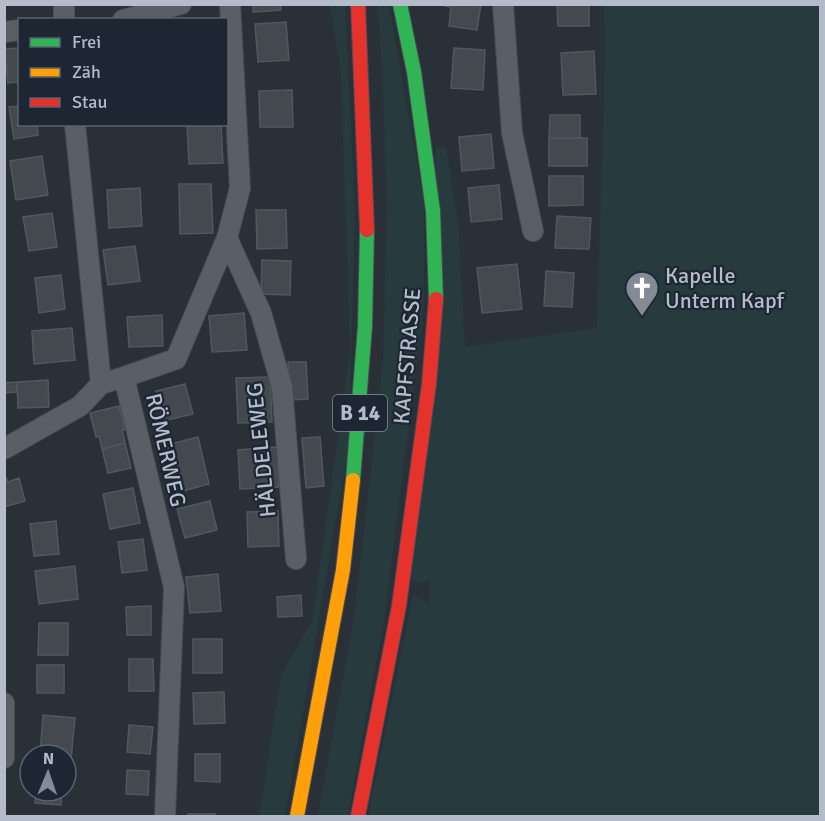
<svg xmlns="http://www.w3.org/2000/svg" width="825" height="821" font-family="Signika,sans-serif">
<style>
.green{fill:#273a3e}
.building{fill:#444950;stroke:#52575f;stroke-width:1.5}
.lines{fill:none;stroke-linecap:round;stroke-linejoin:round}
.street-casing{stroke:#484c53;stroke-width:22}
.fast-casing{stroke:#484c53;stroke-width:16}
.slow-casing{stroke:#484c53;stroke-width:16}
.jam-casing{stroke:#484c53;stroke-width:16}
.street{stroke:#5a5e66;stroke-width:20}
.fast{stroke:#30b455;stroke-width:14}
.slow{stroke:#ff9f0a;stroke-width:14}
.jam{stroke:#e5322d;stroke-width:14}
.labels{text-anchor:middle;dominant-baseline:central;stroke-width:4.5;stroke-linejoin:round;paint-order:stroke}
.shield{fill:#1d2633;stroke:#878f9c;stroke-width:1.5}
.shield-label{font-size:21px;font-weight:bold;fill:#b4bcc9}
.poi-label{font-size:22px;fill:#b4bcc9;stroke:#1d2633;text-anchor:start}
.street-label{font-size:22px;fill:#b4bcc9;stroke:#1d2633}
</style>
<rect width="100%" height="100%" fill="#2a3038"/>
<path class="green" d="M330,5H345L355,208L349,445L285,816H259L281,676L312,620L350,352L341,73Z
M377,5H389L424,202V306L385,614L348,816H318L354,617L383,361L387,205L382,62Z
M604,5H820V816H368L413,595L429,604L430,580L418,583L411,580L436,148L446,147L458,220L465,347L597,328L605,55Z"/>
<path class="building" d="M253,4H280L281,10L253,12Z
M438,4H481L477,30L449,26L451,7Z
M557,4H589V26H558Z
M286,22L289,60L258,62L255,24Z
M20,48V82L8,83L5,49Z
M454,48L485,50L483,90L451,88Z
M594,51L596,94L563,95L561,53Z
M292,90L293,127H260L259,91Z
M20,106V124H37L38,135L14,139L9,107Z
M550,115H580V138H549Z
M187,124H221L223,163L189,164Z
M491,134L494,168L462,171L459,137Z
M549,138H587V166H549Z
M42,156L48,195L16,200L10,161Z
M549,176H583V205L549,206Z
M179,184H211L213,233L180,234Z
M499,185L502,219L471,222L468,188Z
M140,188L142,226L109,228L107,190Z
M256,210H286L287,248L257,249Z
M52,213L57,247L29,251L23,217Z
M557,216L591,218L589,249L555,248Z
M135,246L140,281L108,285L103,250Z
M262,260L291,261L290,295L261,294Z
M517,264L522,309L482,313L477,268Z
M546,271L574,273L572,307L544,306Z
M61,275L65,309L39,313L35,278Z
M244,313L247,350L212,352L209,316Z
M162,315L163,346L129,347L127,317Z
M72,328L75,360L34,364L32,331Z
M288,362H306L308,399L289,400Z
M270,377L272,422L238,423L236,378Z
M48,380L49,407L18,408L17,382Z
M17,382V392L4,393V383Z
M185,384L193,414L163,421L156,391Z
M119,406L125,430H122L125,443L102,449L99,436L96,437L90,413Z
M198,437L209,484L179,492L167,445Z
M320,437L324,486L306,488L302,438Z
M125,443L131,468L108,473L102,449Z
M277,447L279,487L240,489L238,450Z
M4,473L8,482L19,478L25,501L4,507Z
M133,488L140,523L110,529L103,494Z
M210,501L217,530L185,538L177,509Z
M278,511L279,546L248,547L247,512Z
M56,521L59,554L34,556L30,524Z
M143,539L147,570L122,573L118,542Z
M75,566L78,599L39,604L35,571Z
M218,574L221,611L190,613L186,577Z
M301,595L302,616L278,617L277,597Z
M151,606V635H127L126,607Z
M39,623H68V655H38Z
M193,639H222V673H193Z
M129,659H153L154,691H129Z
M37,665H64V693H37Z
M224,692L225,723L194,724L193,693Z
M43,715L75,718L71,759H66V755H40Z
M129,725L153,727L150,754L127,752Z
M195,754H220V782L195,781Z
M127,770L149,771L148,795L126,794Z
M36,791H62L61,805L35,803Z
M188,814H215V816H188Z"/>
<g class="lines">
<g class="street-casing">
<path id="street" d="M64,4V20
M503,4L512,133L533,231
M123,20L181,4
M4,32L20,30
M75,124L101,384L124,377L174,587L165,816
M227,238L261,313L282,387L296,559
M124,377L176,359L227,238L240,188L230,4
M4,449L80,406L101,384
M4,703V758"/>
</g>
<g class="fast-casing">
<path id="fast" d="M400,4L414,72L433,211L436,299
M353,480L365,326L367,230"/>
</g>
<g class="slow-casing">
<path id="slow" d="M297,816L343,570L353,480"/>
</g>
<g class="jam-casing">
<path id="jam" d="M358,4L367,230
M358,816L399,606L429,384L436,299"/>
</g>
<use href="#street" class="street"/>
<use href="#fast" class="fast"/>
<use href="#slow" class="slow"/>
<use href="#jam" class="jam"/>
</g>
<defs>
<g id="church-pin" transform="scale(1.725)"><path d="M0 17L-7.5 6A9.5 9.5 0 1 1 7.5 6Z" fill="#848b96" stroke="#1d2633"/><path d="M-1.2-6h2.4v3.5h3.3v2.4h-3.3V6h-2.4V-.1h-3.3v-2.4h3.3Z" fill="#fff"/></g>
</defs>
<g fill-rule="evenodd">
<use href="#church-pin" x="642" y="288"/>
</g>
<g class="labels">
<rect class="shield" x="333" y="395" width="54" height="36" rx="4.5"/>
<g class="shield-label">
<text x="360" y="413">B 14</text>
</g>
<g class="poi-label">
<text x="665" y="275">Kapelle<tspan x="665" dy="25">Unterm Kapf</tspan></text>
</g>
<g class="street-label">
<text transform="translate(407 356) rotate(-85)">KAPFSTRASSE</text>
<text transform="translate(166 450) rotate(77)">RÖMERWEG</text>
<text transform="translate(261 450) rotate(-96)">HÄLDELEWEG</text>
</g>
</g>
<rect width="825" height="821" fill="none" stroke="#b4bcc9" stroke-width="12"/>
<rect x="18" y="18" width="210" height="108" fill="#1d2633" stroke="#59626f" stroke-width="1.5"/>
<rect x="30" y="38" width="30" height="9" fill="#30b455" stroke="#59626f" stroke-width="1.5"/>
<text x="72" y="48" font-size="18" fill="#b4bcc9">Frei</text>
<rect x="30" y="68" width="30" height="9" fill="#ff9f0a" stroke="#59626f" stroke-width="1.5"/>
<text x="72" y="78" font-size="18" fill="#b4bcc9">Zäh</text>
<rect x="30" y="98" width="30" height="9" fill="#e5322d" stroke="#59626f" stroke-width="1.5"/>
<text x="72" y="108" font-size="18" fill="#b4bcc9">Stau</text>
<g transform="translate(48 773) rotate(2)"><circle r="28" fill="#1d2633" stroke="#59626f" stroke-width="1.5"/>
<path d="M0-4.5L10 22L0 15L-10 22Z" fill="#848b96"/>
<text y="-9" font-size="16" font-weight="bold" text-anchor="middle" fill="#b4bcc9">N</text>
</g>
</svg>
